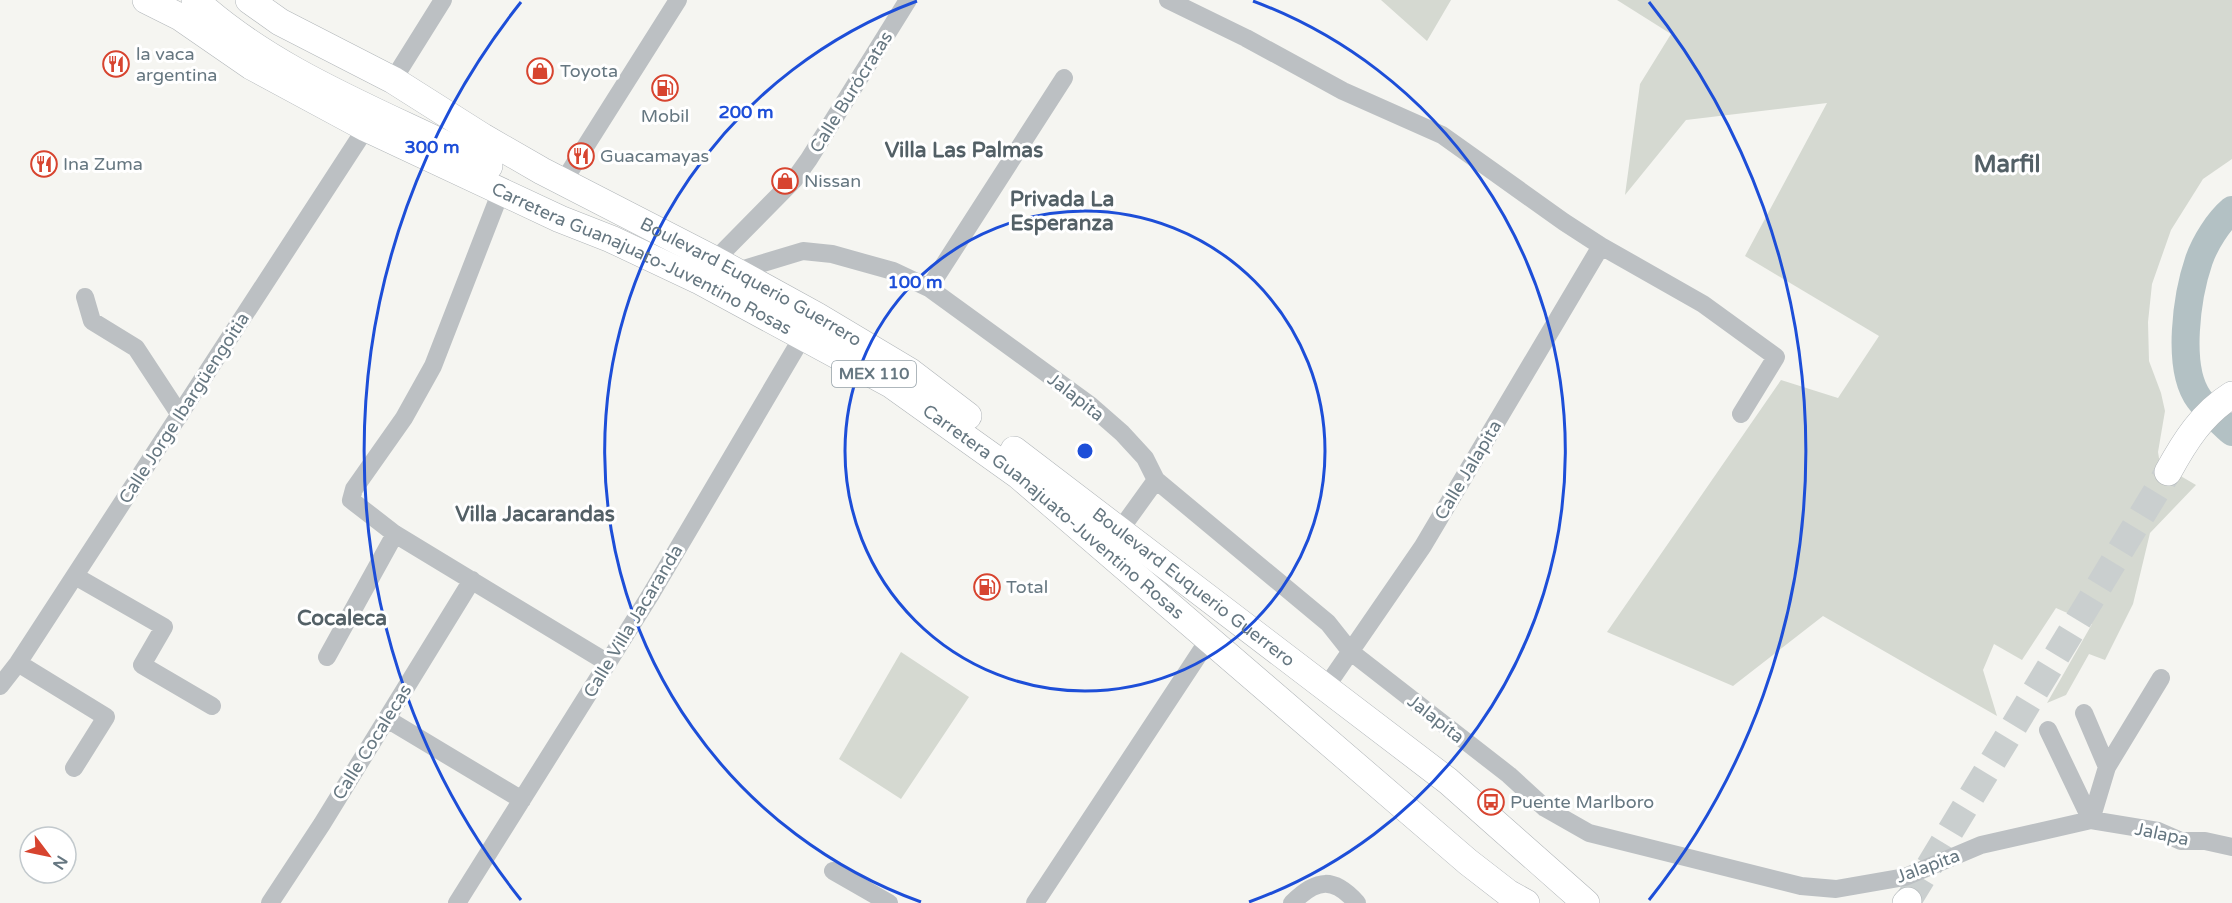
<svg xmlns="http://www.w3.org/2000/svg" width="2232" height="903" font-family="'Varela Round',sans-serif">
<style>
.green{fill:#d5d9d1}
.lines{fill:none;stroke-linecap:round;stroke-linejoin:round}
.river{stroke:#b3c1c4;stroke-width:28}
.primary-tunnel{stroke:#cacfcf;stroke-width:27;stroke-dasharray:27 14;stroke-linecap:butt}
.primary-casing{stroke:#b0b5b8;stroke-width:28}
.street{stroke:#bcc0c3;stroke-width:18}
.primary{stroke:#fff;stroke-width:27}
.ring{fill:none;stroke:#1d4ed8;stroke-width:3}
.labels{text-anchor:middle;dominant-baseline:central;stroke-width:6;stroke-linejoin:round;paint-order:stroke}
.shield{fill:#fff;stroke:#94a0a7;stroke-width:1.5}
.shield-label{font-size:16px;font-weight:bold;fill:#667781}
.poi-label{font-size:18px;fill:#667781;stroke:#fff;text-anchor:start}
.street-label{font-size:18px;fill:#667781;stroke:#fff}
.quarter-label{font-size:21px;font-weight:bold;fill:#536066;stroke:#fff}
.district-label{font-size:24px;font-weight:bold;fill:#536066;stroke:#fff}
.centre{fill:#1d4ed8;stroke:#fff;stroke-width:3}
.ring-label{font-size:18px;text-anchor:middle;font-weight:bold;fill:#1d4ed8;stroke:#fff;stroke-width:6;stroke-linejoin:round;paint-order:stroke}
</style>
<rect width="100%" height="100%" fill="#f5f5f1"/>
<path class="green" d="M1381,0H1451L1427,41Z
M1617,0H2232V159L2203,179L2171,230L2152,284L2148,322L2149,361L2161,393L2165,411L2158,452L2160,464L2196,485L2150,533L2133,604L2105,660L2089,654L2066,695L2047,703L2092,624L2056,608L2022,660L1994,644L1983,670L1997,716L1823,616L1733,686L1607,632L1781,380L1838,398L1879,336L1745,256L1827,103L1686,120L1625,195L1640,84L1671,34Z
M901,652L969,697L901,799L839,759Z"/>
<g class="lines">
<path class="river" d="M2232,210C2218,222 2205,243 2199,260C2187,295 2176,368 2199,399C2208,411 2221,422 2232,432"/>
<path class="primary-tunnel" d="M1908,901L2168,472"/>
<g class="primary-casing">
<g id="primary">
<path id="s1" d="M146,0L180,17L251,66L366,128L560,219L611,239L698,280L892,385L1018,475L1468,862L1508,893L1526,903"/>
<path d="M195,0C278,76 390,115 489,166"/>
<path id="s2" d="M249,0L280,22L393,80L483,137L542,171L715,260L817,316L909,371L968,416"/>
<path id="s3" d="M1014,450L1448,781L1586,903"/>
<path d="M2168,472C2185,441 2202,414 2232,395"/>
<path d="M1906,903L1908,901"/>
</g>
</g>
<path class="street" d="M1168,0L1246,38L1343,91L1442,135L1564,222L1601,246L1703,304L1776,357L1741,414
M393,80L443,0
M563,182L678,0
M501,191L433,366L404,418L354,489L351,500L395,534L608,663
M715,260L794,180L809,159L908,0
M737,271L803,251L832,254L893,271L929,288L1090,405L1122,433L1145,458L1156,480L1328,623L1351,652L1509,775L1545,808L1589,833L1801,886L1836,889L1905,877L1981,845L2091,820L2107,767L2161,678
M929,288L1064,78
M85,297L92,321L136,348L180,415
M1120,530L1156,480
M75,576L164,627L142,665L212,706
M327,657L395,534
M18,663L106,717L74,768
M0,686L18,663L366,128
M1326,687L1423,546L1601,246
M2084,713L2107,767
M387,719L522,800
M2048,730L2091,820L2158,831L2181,841H2205L2232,847
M833,871L889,903
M270,903L322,824L472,580
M457,903L651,594L803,336
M1035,903L1209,639
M1292,903C1317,878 1334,877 1357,903"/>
<use href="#primary" class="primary"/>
</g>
<g class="ring">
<circle cx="1085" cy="451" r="240"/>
<path d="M921 902A480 480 0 0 1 917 1M1253 1A480 480 0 0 1 1249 902"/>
<path d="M521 900A721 721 0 0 1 521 2M1649 2A721 721 0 0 1 1649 900"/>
</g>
<defs>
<g id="restaurant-ring" transform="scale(1.35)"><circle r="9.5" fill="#fff" stroke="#d7442f" stroke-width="1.5"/><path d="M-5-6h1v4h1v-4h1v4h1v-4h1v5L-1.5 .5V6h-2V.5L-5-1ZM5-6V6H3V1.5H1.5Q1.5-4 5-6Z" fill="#d7442f"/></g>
<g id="shop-ring" transform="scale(1.35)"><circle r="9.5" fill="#fff" stroke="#d7442f" stroke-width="1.5"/><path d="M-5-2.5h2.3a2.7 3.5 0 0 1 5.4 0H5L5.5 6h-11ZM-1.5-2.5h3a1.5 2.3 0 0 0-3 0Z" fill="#d7442f"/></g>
<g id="fuel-ring" transform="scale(1.35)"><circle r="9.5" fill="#fff" stroke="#d7442f" stroke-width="1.5"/><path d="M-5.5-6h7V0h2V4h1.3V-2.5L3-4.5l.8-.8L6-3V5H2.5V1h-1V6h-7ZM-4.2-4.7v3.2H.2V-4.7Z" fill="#d7442f"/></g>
<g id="bus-ring" transform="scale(1.35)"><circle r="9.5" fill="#fff" stroke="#d7442f" stroke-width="1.5"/><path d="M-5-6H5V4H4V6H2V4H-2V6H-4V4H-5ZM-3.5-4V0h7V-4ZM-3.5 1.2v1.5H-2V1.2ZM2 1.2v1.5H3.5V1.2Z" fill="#d7442f"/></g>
</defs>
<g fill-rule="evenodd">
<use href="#restaurant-ring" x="116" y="64"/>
<use href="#shop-ring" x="540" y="71"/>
<use href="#fuel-ring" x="665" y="88"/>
<use href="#restaurant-ring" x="581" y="156"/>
<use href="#restaurant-ring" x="44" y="164"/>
<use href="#shop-ring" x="785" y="181"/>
<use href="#fuel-ring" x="987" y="587"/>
<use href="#bus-ring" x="1491" y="802"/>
</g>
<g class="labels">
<rect class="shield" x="832" y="361" width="84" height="26" rx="4.5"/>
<g class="shield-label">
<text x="874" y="374">MEX 110</text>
</g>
<g class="poi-label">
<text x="136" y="54">la vaca<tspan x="136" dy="21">argentina</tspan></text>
<text x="560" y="71">Toyota</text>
<text x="665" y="116" text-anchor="middle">Mobil</text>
<text x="600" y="156">Guacamayas</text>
<text x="63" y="164">Ina Zuma</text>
<text x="804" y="181">Nissan</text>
<text x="1006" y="587">Total</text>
<text x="1510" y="802">Puente Marlboro</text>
</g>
<g class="street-label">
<text transform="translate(851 92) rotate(-58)">Calle Burócratas</text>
<text stroke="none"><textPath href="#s1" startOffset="560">Carretera Guanajuato-Juventino Rosas</textPath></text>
<text stroke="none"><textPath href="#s2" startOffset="576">Boulevard Euquerio Guerrero</textPath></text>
<text transform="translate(1076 397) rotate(38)">Jalapita</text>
<text transform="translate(184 408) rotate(-57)">Calle Jorge Ibargüengoitia</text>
<text transform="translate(1468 470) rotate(-59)">Calle Jalapita</text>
<text stroke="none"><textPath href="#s1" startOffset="1046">Carretera Guanajuato-Juventino Rosas</textPath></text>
<text stroke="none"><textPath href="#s3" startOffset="226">Boulevard Euquerio Guerrero</textPath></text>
<text transform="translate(633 621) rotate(-59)">Calle Villa Jacaranda</text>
<text transform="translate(1436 719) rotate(38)">Jalapita</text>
<text transform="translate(372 742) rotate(-58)">Calle Cocalecas</text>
<text transform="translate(2162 834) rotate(12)">Jalapa</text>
<text transform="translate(1928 866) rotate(-20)">Jalapita</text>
</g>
<g class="quarter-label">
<text x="964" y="150">Villa Las Palmas</text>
<text x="1062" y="199">Privada La<tspan x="1062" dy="24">Esperanza</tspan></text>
<text x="535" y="514">Villa Jacarandas</text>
<text x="342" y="618">Cocaleca</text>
</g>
<g class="district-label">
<text x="2007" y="164">Marfil</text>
</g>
</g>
<circle cx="1085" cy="451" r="9" class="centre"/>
<g class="ring-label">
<text x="746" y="118">200 m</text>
<text x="432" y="153">300 m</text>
<text x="915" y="288">100 m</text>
</g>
<g transform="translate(48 855) rotate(122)"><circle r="28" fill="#ffffff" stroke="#c2c9cd" stroke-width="1.5"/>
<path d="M0-4.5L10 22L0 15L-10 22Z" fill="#d7442f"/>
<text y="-9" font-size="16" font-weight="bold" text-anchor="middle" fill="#667781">N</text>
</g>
</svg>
